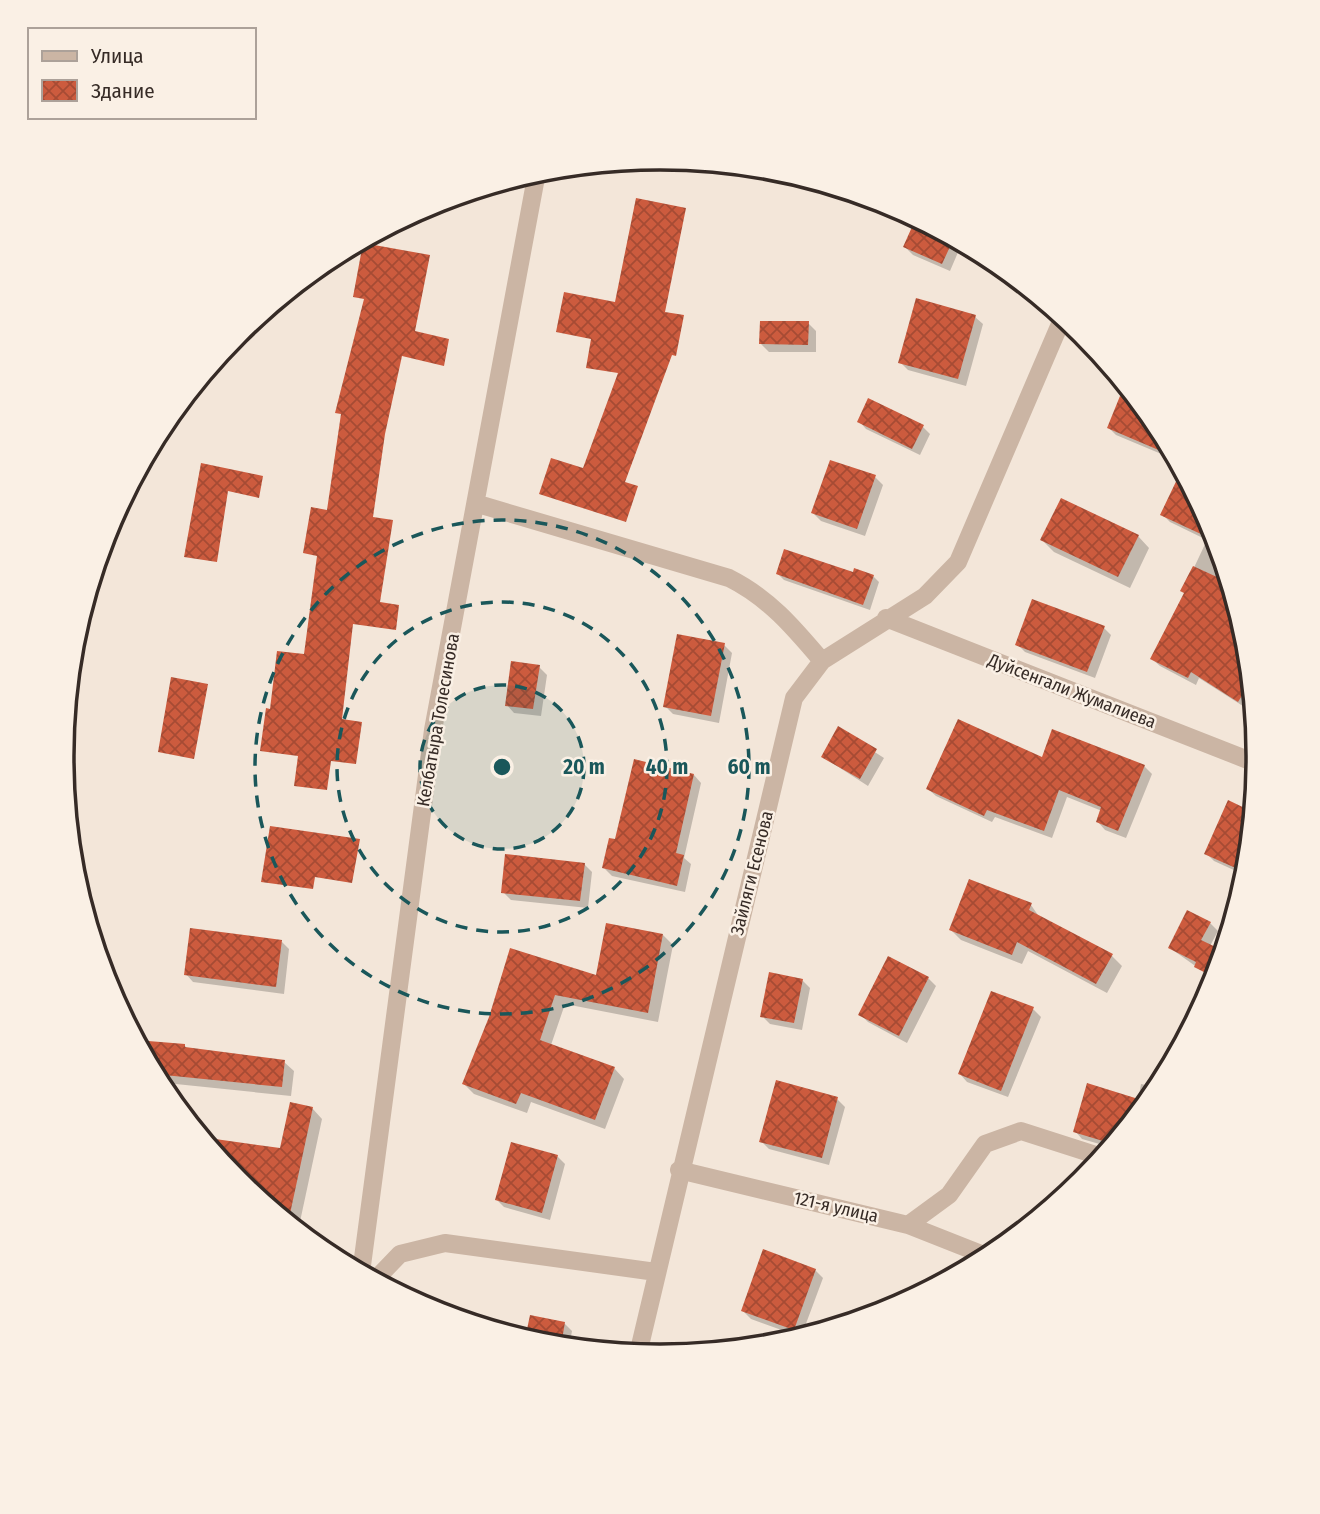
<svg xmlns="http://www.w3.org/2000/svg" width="1320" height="1514" font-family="'Fira Sans Condensed',sans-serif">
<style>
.shadow{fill:#0003}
.building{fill:url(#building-cross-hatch)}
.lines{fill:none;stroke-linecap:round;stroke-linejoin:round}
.street{stroke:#cbb5a4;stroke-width:18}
.ring{fill:none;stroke:#1a575a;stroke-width:3.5;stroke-dasharray:12 9}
.labels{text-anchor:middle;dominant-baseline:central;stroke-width:5;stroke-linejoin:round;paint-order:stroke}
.street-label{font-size:18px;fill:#362b26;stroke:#faf0e5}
.rim{fill:none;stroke:#362b26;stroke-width:3.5}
.centre{fill:#1a575a;stroke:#faf0e5;stroke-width:3.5}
.ring-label{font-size:21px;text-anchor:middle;font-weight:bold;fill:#1a575a;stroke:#faf0e5;stroke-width:5;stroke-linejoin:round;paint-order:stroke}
</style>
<defs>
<pattern id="building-cross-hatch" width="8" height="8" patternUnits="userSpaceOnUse" patternTransform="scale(1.75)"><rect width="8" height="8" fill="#cc5b3e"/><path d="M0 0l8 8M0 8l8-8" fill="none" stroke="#a64b34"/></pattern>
</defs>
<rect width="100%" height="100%" fill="#f3e6d9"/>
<path class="shadow" d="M774,169L850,192V193L781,177Z
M918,219L962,243L950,271L913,255L905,247Z
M975,317L983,324L966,386L908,370L900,362Z
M808,323L816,331V352H769L761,344Z
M1144,408L1158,425L1178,461L1116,435L1109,428Z
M859,421L923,427L930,434L920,455L866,429Z
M1183,471L1213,528L1247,641L1253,698L1246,708L1199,678L1196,685L1160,666L1152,659L1185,594L1183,591L1207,540L1170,522L1162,514Z
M875,477L883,485L865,536L821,521L813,513Z
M1138,536L1149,548L1130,588L1054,552L1042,540Z
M778,574H854L873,576L879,582L870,610L784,580Z
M1104,628L1111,635L1095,678L1025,652L1017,644Z
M724,645L732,653L719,723L673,714L665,706Z
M539,667L547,675L541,716L514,713L507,705Z
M839,729L884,758L868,786L823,757Z
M1043,759L1144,766L1152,774L1126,838L1105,830L1098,822L1102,811L1067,797L1052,838L995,817L992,822L936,796L928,789Z
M694,775L701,783L684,858L691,864L685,892L612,876L604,868L617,841Z
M1229,803L1253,814L1247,876L1214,861L1206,853Z
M584,864L592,872L588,908L511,900L503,892Z
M1031,905L1040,918L1112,956L1122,966L1107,993L1028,951L1022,964L961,940L951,930Z
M1210,923L1218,931L1210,946L1223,953L1215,980L1170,948Z
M663,935L673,945L658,1022L565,1004L551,1045L614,1068L624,1079L605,1129L531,1102L527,1113L474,1094L464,1084L490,1018L598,977Z
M282,942L289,949L284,994L193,982L186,974Z
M928,978L936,986L907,1043L868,1022L861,1015Z
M802,980L810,988L802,1030L770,1024L762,1016Z
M1033,1009L1041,1017L1008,1097L967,1082L960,1074Z
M137,1042L185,1046L188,1049L284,1062L294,1071L291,1096L166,1083L165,1093Z
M1141,1084L1159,1088L1110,1147L1082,1139L1075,1131L1138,1101Z
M837,1099L845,1107L829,1165L769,1149L761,1141Z
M312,1108L322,1119L298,1231L236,1180L281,1150Z
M557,1156L565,1164L550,1220L504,1207L497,1200Z
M815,1270L823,1278L801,1337L751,1319L743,1311Z
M564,1323L572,1331L569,1347L527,1339Z"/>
<path class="building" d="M636,198L686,208L665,312L684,315L676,356L672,355L625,482L638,486L626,522L539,494L551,458L583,468L618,373L586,368L591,339L556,332L564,292L615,302Z
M916,218L954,238L942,264L903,247Z
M363,243L430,255L415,331L449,339L444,366L402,356L385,434L373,517L393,520L380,602L399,605L396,630L353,624L342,719L362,722L356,764L331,761L327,790L294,786L298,756L260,751L266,708L270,709L277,651L304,654L317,556L303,553L311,507L327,510L341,414L335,413L364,299L353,297Z
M916,298L976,315L958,379L898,363Z
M760,321H809L808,345L759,344Z
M1120,396L1142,405L1158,425L1175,457L1107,428Z
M868,398L924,425L912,449L857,422Z
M830,460L876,475L857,529L811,513Z
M201,463L263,476L259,498L228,491L217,562L184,557Z
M1182,469L1213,528L1218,542L1160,515Z
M1061,498L1139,535L1118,577L1040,540Z
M784,549L853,572L854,568L874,575L863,605L776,574Z
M1193,566L1230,583L1247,641L1251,681L1238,702L1191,672L1188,678L1150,659L1184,593L1180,591Z
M1032,599L1105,626L1087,672L1015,645Z
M677,634L725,643L711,716L663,707Z
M511,661L540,665L533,709L505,706Z
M171,677L208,684L194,759L158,752Z
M958,719L1042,757L1052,729L1145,765L1118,831L1096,822L1101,807L1059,790L1044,831L987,810L984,816L926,789Z
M838,726L877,749L860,779L821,757Z
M634,759L694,774L676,853L684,855L677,886L602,868L609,838L615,839Z
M1228,800L1253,812L1247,873L1204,854Z
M270,826L360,839L352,883L315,877L313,889L261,882Z
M505,854L585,863L580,901L501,893Z
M969,879L1032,903L1029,910L1113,954L1096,984L1017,942L1012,955L949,930Z
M1187,910L1211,922L1201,940L1224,951L1216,978L1194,967L1196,962L1168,948Z
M606,923L663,934L648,1013L555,995L540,1040L615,1067L595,1120L521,1093L516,1104L462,1084L489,1017L510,948L596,975Z
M190,928L282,940L276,987L184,975Z
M888,956L929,977L899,1036L858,1015Z
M769,972L803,979L794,1023L760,1017Z
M991,991L1034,1007L1001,1091L958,1074Z
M136,1040L185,1044V1047L285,1060L282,1087L154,1074Z
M776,1080L838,1097L822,1158L759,1142Z
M1087,1083L1148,1102L1113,1144L1073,1132Z
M290,1102L313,1107L288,1223L236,1180L201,1137L280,1148Z
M511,1142L558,1155L542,1213L495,1200Z
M763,1249L816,1269L794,1330L741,1311Z
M530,1315L565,1322L561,1346L525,1339Z"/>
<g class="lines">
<path class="street" d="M478,504L729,578C769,598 794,628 822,661
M886,618L1258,764
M679,1170L908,1225L989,1257
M908,1225L949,1195L985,1144L1021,1131L1102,1157
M361,1273L433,730L537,172
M375,1280L400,1254L445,1243L656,1272
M638,1354L794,698L822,661L925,596L958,562L1063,317"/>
</g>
<circle cx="502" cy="767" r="82" fill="#1a575a" fill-opacity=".12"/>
<g class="ring">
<circle cx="502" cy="767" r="82"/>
<circle cx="502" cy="767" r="165"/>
<circle cx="502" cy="767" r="247"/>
</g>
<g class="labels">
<g class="street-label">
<text transform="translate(1072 691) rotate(21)">Дуйсенгали Жумалиева</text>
<text transform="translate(438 720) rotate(-80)">Келбатыра Толесинова</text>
<text transform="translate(752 873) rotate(-76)">Зайляги Есенова</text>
<text transform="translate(836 1207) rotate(13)">121-я улица</text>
</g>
</g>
<path d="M0 0H1320V1514H0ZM660 170H660A586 586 0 0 1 1246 756V758A586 586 0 0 1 660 1344H660A586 586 0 0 1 74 758V756A586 586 0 0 1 660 170Z" fill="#faf0e5" fill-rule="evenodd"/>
<path class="rim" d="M660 170H660A586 586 0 0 1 1246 756V758A586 586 0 0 1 660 1344H660A586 586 0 0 1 74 758V756A586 586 0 0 1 660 170Z"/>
<circle cx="502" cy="767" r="10" class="centre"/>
<g class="ring-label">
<text x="584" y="774">20 m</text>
<text x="667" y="774">40 m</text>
<text x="749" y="774">60 m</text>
</g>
<rect x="28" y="28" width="228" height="91" fill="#faf0e5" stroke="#aca199" stroke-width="2"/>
<rect x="42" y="51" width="35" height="10" fill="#cbb5a4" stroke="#aca199" stroke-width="2"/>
<text x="91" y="63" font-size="21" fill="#362b26">Улица</text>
<rect x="42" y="80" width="35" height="21" fill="url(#building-cross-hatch)" stroke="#aca199" stroke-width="2"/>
<text x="91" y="98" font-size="21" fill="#362b26">Здание</text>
</svg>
